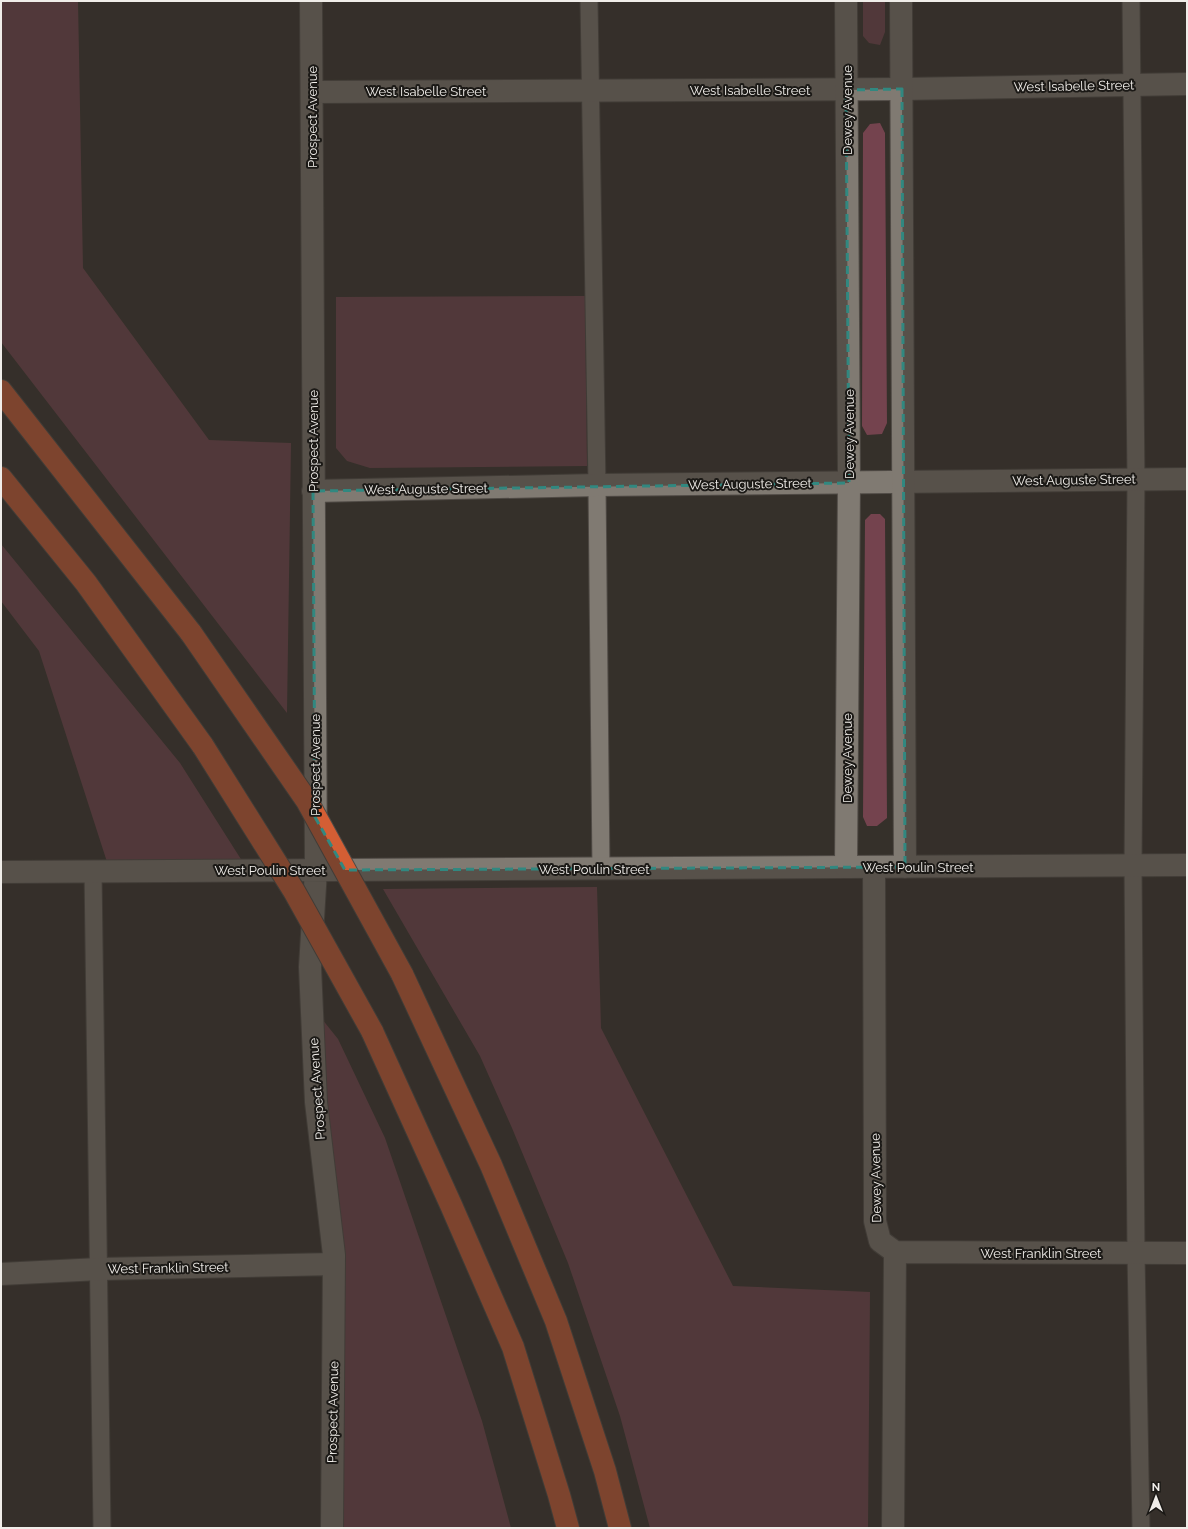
<svg xmlns="http://www.w3.org/2000/svg" width="1188" height="1529" font-family="Raleway,sans-serif">
<style>
.green{fill:#74434e}
.lines{fill:none;stroke-linecap:round;stroke-linejoin:round}
.service-casing{stroke:#504b46;stroke-width:19}
.minor-casing{stroke:#504b46;stroke-width:24}
.tertiary-casing{stroke:#504b46;stroke-width:24}
.motorway-casing{stroke:#504b46;stroke-width:24}
.service{stroke:#807a72;stroke-width:17}
.minor{stroke:#807a72;stroke-width:22}
.tertiary{stroke:#807a72;stroke-width:22}
.motorway{stroke:#d45e34;stroke-width:22}
.motorway-bridge-casing{stroke:#504b46;stroke-width:24;stroke-linecap:butt}
.motorway-bridge{stroke:#d45e34;stroke-width:22}
.marked{fill:none;stroke:#318880;stroke-width:3;stroke-dasharray:8 5;stroke-linejoin:round}
.labels{text-anchor:middle;dominant-baseline:central;stroke-width:4;stroke-linejoin:round;paint-order:stroke}
.street-label{font-size:13px;fill:#f0ede9;stroke:#1b1916}
</style>
<rect width="100%" height="100%" fill="#35302a"/>
<path class="green" d="M1,1H78L83,268L209,440L291,443L287,713L1,342Z
M863,1H885V32L880,45L869,43L863,36Z
M880,123L885,133L887,423L882,434L867,435L862,426L863,133L870,124Z
M585,296L587,466L370,468L347,461L336,448V297Z
M871,514H880L885,519L887,818L877,826H867L863,817L865,520Z
M1,544L180,763L244,864L108,865L39,651L1,601Z
M597,887L601,1028L733,1286L870,1292L868,1528H650L620,1416L568,1263L512,1128L480,1056L383,889Z
M318,1014L338,1039L385,1138L482,1421L511,1528H343L338,1203L322,1097Z"/>
<g class="lines">
<g class="service-casing">
<path id="service" d="M589,1L597,485L601,869
M1131,1L1136,479L1133,866L1136,1254L1141,1528
M93,871L102,1528"/>
</g>
<g class="minor-casing">
<path id="minor" d="M311,1L316,870L310,967L316,1102L334,1255L332,1528
M312,92L902,89L1187,84
M313,491L597,485L1187,479
M874,867L875,1221L880,1241L895,1252L893,1528
M1,872L846,867
M895,1252L1187,1253
M1,1274L99,1269L334,1264"/>
</g>
<g class="tertiary-casing">
<path id="tertiary" d="M846,1L849,483L846,867L1187,865
M901,1L905,867"/>
</g>
<g class="motorway-casing">
<path id="motorway" d="M1,391L191,633
M1,478L86,583L203,746
M402,974L491,1165L556,1321L605,1471L620,1528
M372,1031L451,1205L513,1347L559,1495L568,1528"/>
</g>
<use href="#service" class="service"/>
<use href="#minor" class="minor"/>
<use href="#tertiary" class="tertiary"/>
<use href="#motorway" class="motorway"/>
<g class="motorway-bridge-casing">
<path id="motorway-bridge" d="M191,633L307,801L402,974
M203,746L294,891L372,1031"/>
</g>
<use href="#motorway-bridge" class="motorway-bridge"/>
</g>
<path d="M0 0H1188V1529H0ZM902,89L905,867L345,870L315,817L313,491L849,483L846,90Z" fill="#35302a" fill-opacity=".55" fill-rule="evenodd"/>
<path class="marked" d="M902,89L905,867L345,870L315,817L313,491L849,483L846,90Z"/>
<g class="labels">
<g class="street-label">
<text transform="translate(1074 86) rotate(-1)">West Isabelle Street</text>
<text x="750" y="90">West Isabelle Street</text>
<text x="426" y="91">West Isabelle Street</text>
<text transform="translate(847 110) rotate(-90)">Dewey Avenue</text>
<text transform="translate(312 117) rotate(-90)">Prospect Avenue</text>
<text transform="translate(849 434) rotate(-90)">Dewey Avenue</text>
<text transform="translate(313 441) rotate(-90)">Prospect Avenue</text>
<text transform="translate(1074 480) rotate(-1)">West Auguste Street</text>
<text transform="translate(750 484) rotate(-1)">West Auguste Street</text>
<text transform="translate(426 489) rotate(-1)">West Auguste Street</text>
<text transform="translate(847 758) rotate(-90)">Dewey Avenue</text>
<text transform="translate(315 765) rotate(-90)">Prospect Avenue</text>
<text x="918" y="867">West Poulin Street</text>
<text x="594" y="869">West Poulin Street</text>
<text x="270" y="870">West Poulin Street</text>
<text transform="translate(317 1089) rotate(-94)">Prospect Avenue</text>
<text transform="translate(876 1178) rotate(-91)">Dewey Avenue</text>
<text x="1041" y="1253">West Franklin Street</text>
<text transform="translate(168 1268) rotate(-1)">West Franklin Street</text>
<text transform="translate(333 1412) rotate(-89)">Prospect Avenue</text>
</g>
</g>
<rect width="1188" height="1529" fill="none" stroke="#f0ede9" stroke-width="4"/>
<g transform="translate(1156 1497)" stroke="#1b1916" stroke-width="3" paint-order="stroke">
<path d="M0-3L7 15L0 10L-7 15Z" fill="#f0ede9"/>
<text y="-6" font-size="11" font-weight="bold" text-anchor="middle" fill="#f0ede9">N</text>
</g>
</svg>
